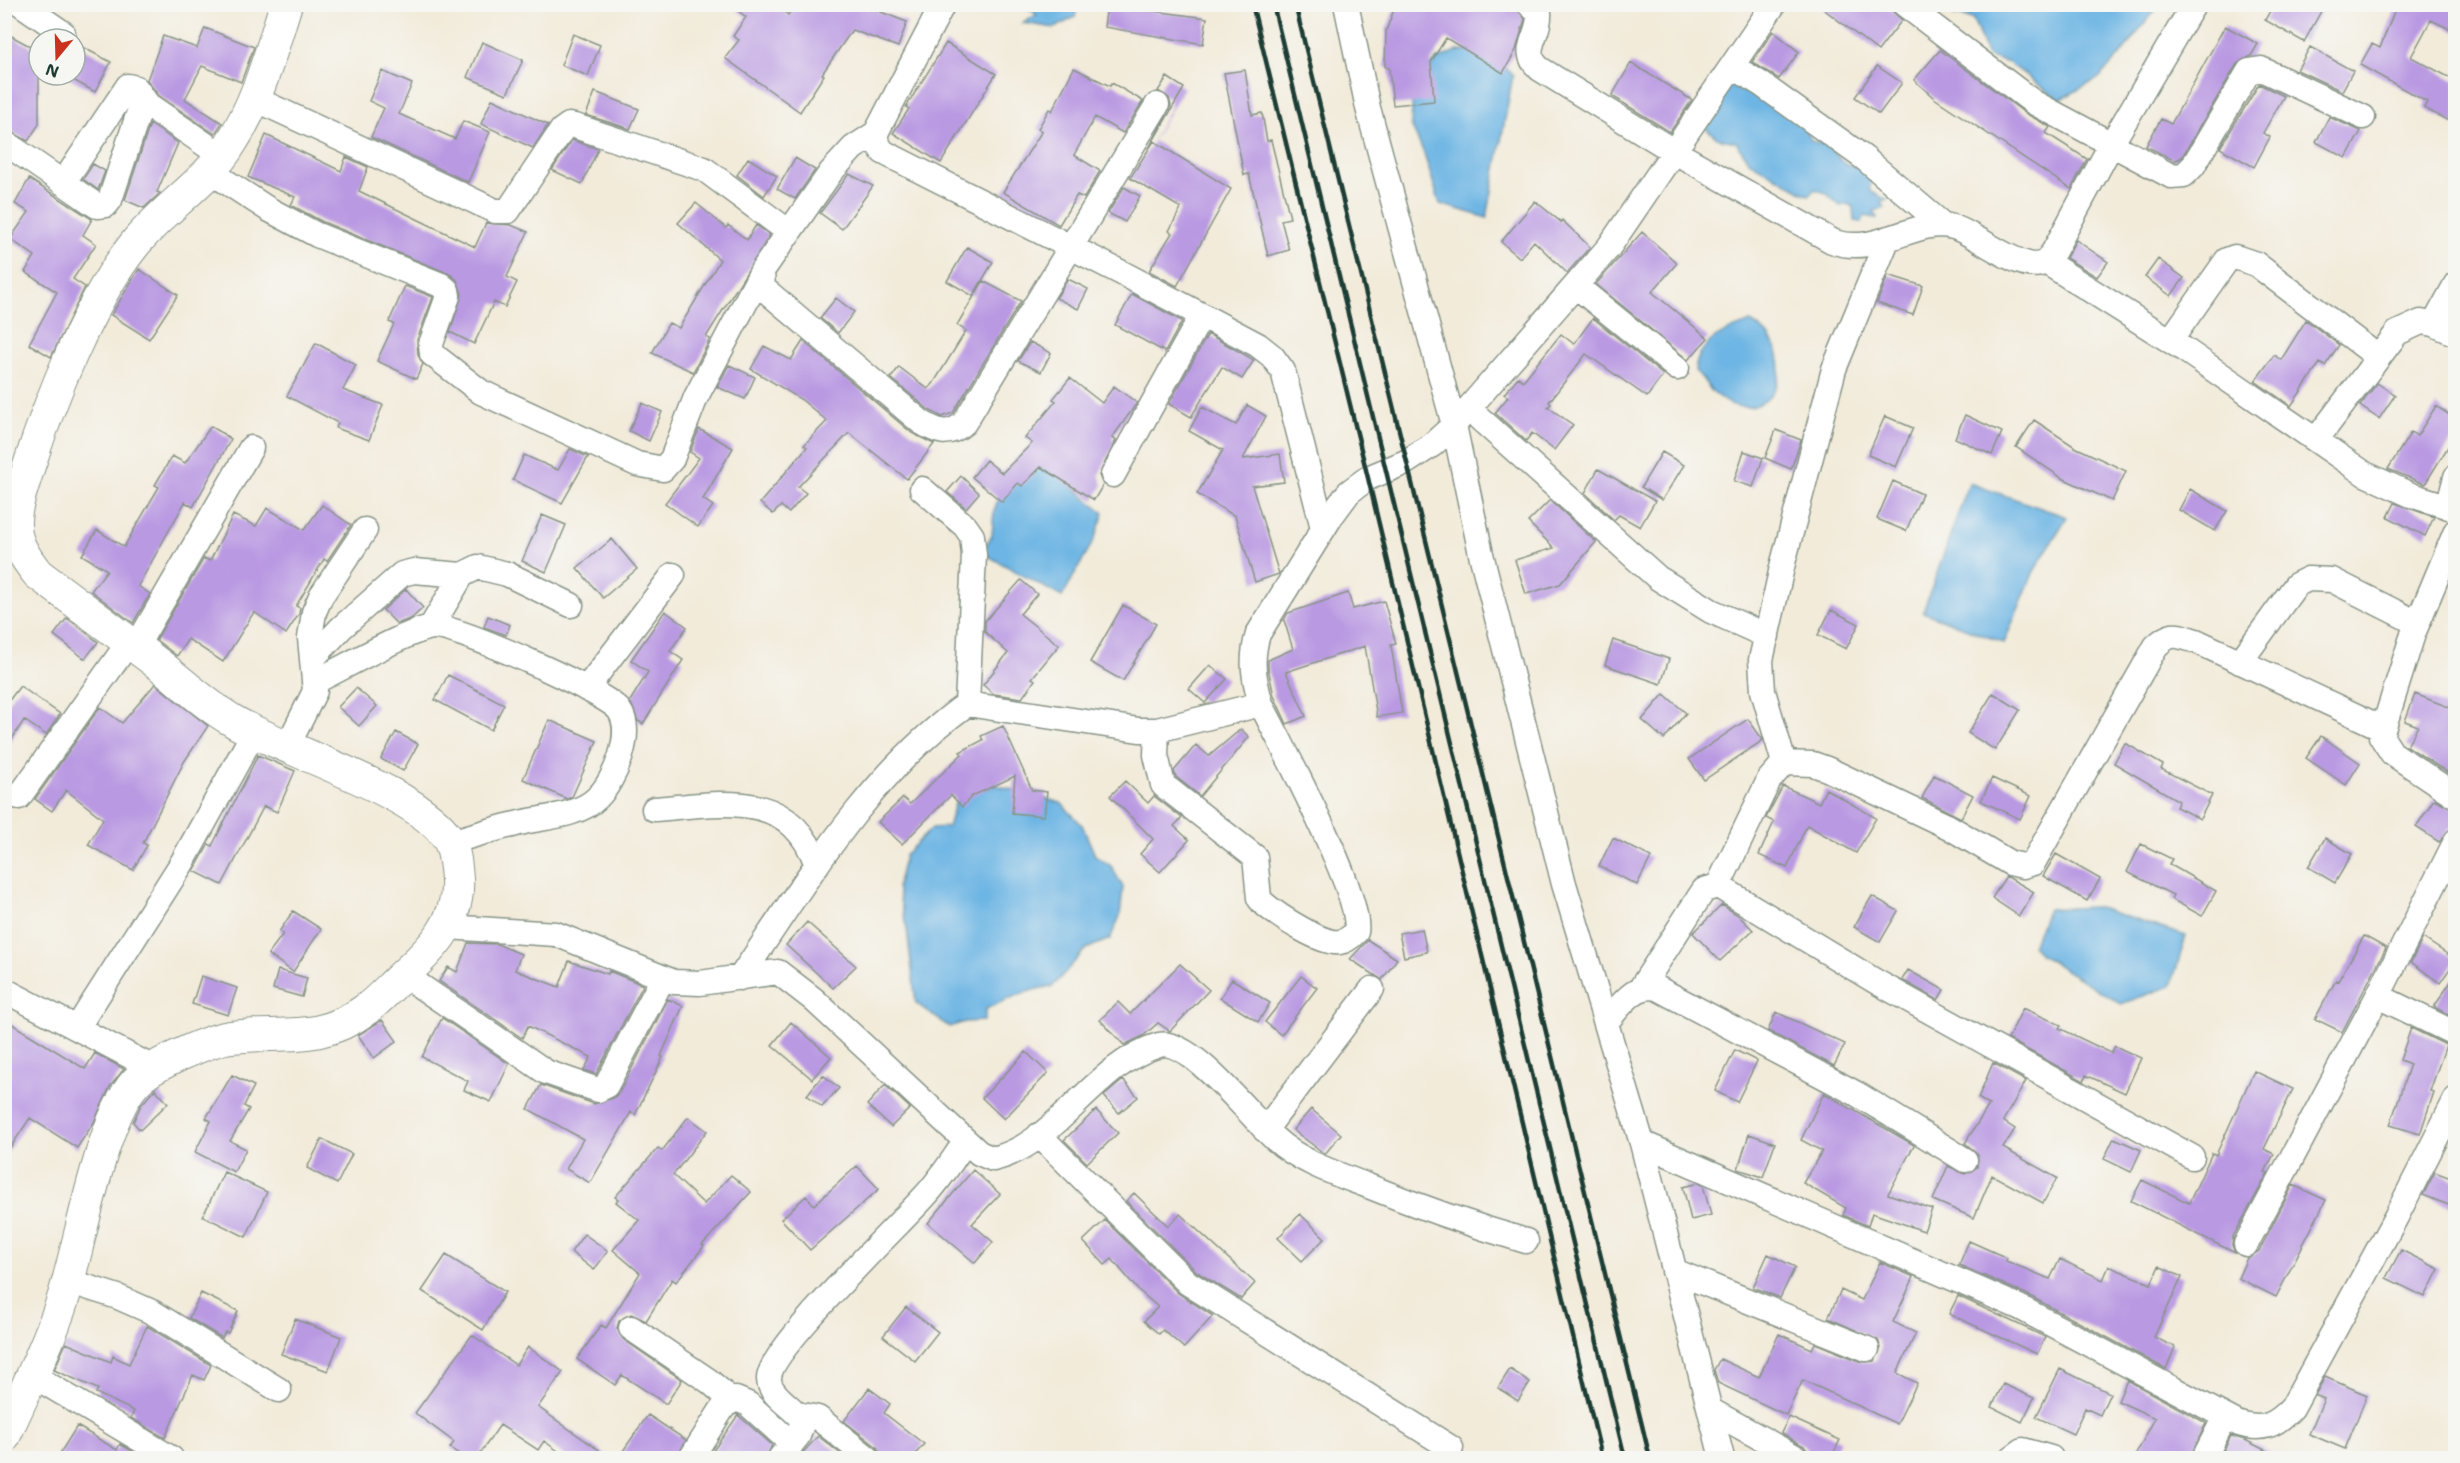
<svg xmlns="http://www.w3.org/2000/svg" width="2460" height="1463" font-family="'Shantell Sans',sans-serif">
<style>
.water{fill:#6db5e4;stroke:#46798c;stroke-width:1.5}
.building{fill:#b999e2}
.lines{fill:none;stroke-linecap:round;stroke-linejoin:round}
.minor-casing{stroke:#889487;stroke-width:27}
.tertiary-casing{stroke:#889487;stroke-width:34}
.minor{stroke:#fff;stroke-width:24}
.tertiary{stroke:#fff;stroke-width:32}
.rail{stroke:#1f3d34;stroke-width:4.5}
</style>
<rect width="100%" height="100%" fill="#f6f6f2"/>
<filter id="ink" filterUnits="userSpaceOnUse"><feTurbulence type="fractalNoise" baseFrequency=".0167" numOctaves="2"/><feDisplacementMap in="SourceGraphic" scale="12" xChannelSelector="R" yChannelSelector="G"/><feConvolveMatrix kernelMatrix="1 2 1 2 8 2 1 2 1" color-interpolation-filters="sRGB"/></filter>
<filter id="wash" filterUnits="userSpaceOnUse"><feTurbulence type="fractalNoise" baseFrequency=".008" numOctaves="4" result="noise"/><feDisplacementMap in="SourceGraphic" scale="24" xChannelSelector="R" yChannelSelector="G"/><feGaussianBlur stdDeviation="1.35" result="paint"/><feColorMatrix in="noise" values="0 0 0 0 0 0 0 0 0 0 0 0 0 0 0 0 0 1.4 0 .05"/><feComposite in="paint" operator="in"/></filter>
<g filter="url(#wash)">
<rect width="100%" height="100%" fill="#f2ebda"/>
<path class="water" d="M1024,5L1078,4V5L1075,17L1055,28L1023,23L1037,15Z
M1943,5H2158L2123,52L2099,78L2060,100L2009,63L1987,56L1973,19L1953,15Z
M1457,51C1486,51 1493,54 1513,75L1487,218L1440,204L1423,151L1411,125L1413,89L1437,59Z
M1728,85H1743L1804,125L1811,140L1819,144V128L1831,135L1836,155L1846,165L1865,166L1870,176V191L1887,200L1881,202L1884,208L1874,211L1877,218L1864,216L1862,222L1854,221L1853,207L1848,204L1840,206L1826,193L1815,189L1809,195L1804,193L1749,161L1736,142L1717,138L1705,127Z
M1751,322C1757,326 1765,331 1769,337C1799,377 1762,432 1716,395C1707,388 1704,378 1695,371C1698,340 1726,331 1751,322Z
M1016,459L1050,468L1104,513L1095,538L1062,597L981,552L992,536L994,510Z
M1969,483L2067,517L2034,571L2004,643L1923,612Z
M996,785L1061,803L1082,825L1095,855L1111,866L1123,887L1120,916L1110,939L1086,949L1052,987C1037,986 1001,1002 986,1009L984,1021L965,1022L949,1027L916,1003L907,929L897,887L905,855L932,828L948,827L956,800Z
M2096,907L2186,936L2171,986L2121,1004L2041,955L2032,946L2048,909Z"/>
<g id="blocks">
<path class="building" d="M729,4H774L788,15L796,4H874L873,9L907,22L898,47L852,30L822,74L824,75L800,112L725,58L739,40L733,36L746,17Z
M1396,4H1417L1430,9L1433,4H1515L1525,19L1516,50L1503,73L1446,38L1431,62L1434,101L1393,105L1389,68L1385,67L1386,31Z
M1817,4H1890L1891,10L1902,20L1878,51Z
M2274,4H2325L2304,42L2265,20Z
M2397,4H2456V32L2431,20L2411,57L2456,81V125L2424,108L2427,102L2360,65L2372,44L2380,48Z
M1107,5L1207,18L1203,44L1104,27Z
M2225,26L2258,44L2251,56L2237,64L2182,157L2175,161L2146,146L2161,119L2171,124Z
M205,28L254,47L241,82L202,66L185,99L222,123L215,134L158,95L147,80L163,36L197,48Z
M1773,31L1799,52L1779,79L1752,62Z
M4,32L39,51V124L28,141L4,128Z
M573,34L600,45L588,76L561,65Z
M482,42L523,60L507,94L467,77Z
M946,43L996,74L941,163L893,133L909,109L906,107Z
M80,46L111,62L95,92L64,75H75V56Z
M2310,47L2353,71L2342,91L2297,70Z
M1940,50L2025,113L2050,127L2046,133L2087,159L2071,189L1934,98L1914,80Z
M1631,63L1692,100L1670,132L1612,96Z
M1877,66L1902,83L1879,114L1855,97Z
M1074,68L1110,86L1112,83L1143,101L1123,133L1095,117L1074,155L1100,171L1084,198L1077,195L1059,225L1003,192L1042,131L1038,129L1049,109L1052,111Z
M1245,70L1252,115L1262,113L1267,141L1271,140L1290,218L1281,220L1289,250L1268,256L1249,174L1244,175L1224,73Z
M382,71L412,84L399,114L455,139L463,121L490,132L468,182L371,137L384,108L369,101Z
M1167,77L1184,88L1149,148L1171,106L1169,98L1158,91Z
M2259,84L2284,96L2263,133L2270,137L2254,167L2220,148Z
M595,92L639,109L630,129L586,115Z
M492,99L548,125L533,148L481,124Z
M2329,117L2361,131L2346,158L2316,142Z
M150,124L178,143L157,192L160,193L144,208L125,200Z
M266,135L341,171L346,157L368,167L359,191L475,247L486,223L511,225L528,232L507,277L517,282L505,307L494,302L474,344L450,332L462,294L457,280L450,274L323,222L291,205L295,197L248,177Z
M572,140L598,149L582,184L552,170Z
M1154,141L1231,189L1177,286L1149,271L1172,233L1169,231L1181,208L1130,178Z
M748,158L777,176L764,196L737,175Z
M795,158L815,170L795,199L777,189Z
M93,164L105,171L98,190L83,179Z
M849,174L873,186L842,229L820,213Z
M29,179L92,219L83,235L96,244L73,279L85,287L51,357L29,344L57,292L25,272L35,256L10,239L29,212L15,204Z
M1124,187L1140,196L1125,222L1108,213Z
M1535,201L1561,222L1562,220L1590,247L1567,273L1534,241L1520,258L1501,242Z
M696,203L726,228L728,225L747,240L756,225L770,235L706,337L710,339L693,372L652,353L669,323L679,328L720,260L678,223Z
M1642,232L1677,263L1652,292L1708,338L1688,360L1596,284Z
M2076,240L2108,262L2097,277L2066,258Z
M967,247L993,262L973,296L947,281Z
M2158,259L2184,278L2171,296L2145,277Z
M139,269L178,295L149,339L111,315Z
M1888,275L1923,286L1913,315L1877,303Z
M1068,279L1088,289L1078,309L1056,298Z
M983,281L1021,301L953,413L942,417L929,410L891,378L899,367L928,389L933,384L966,331L957,325Z
M405,286L433,297L417,340L418,355L423,364L416,379L377,361L394,324L389,322Z
M1132,294L1182,321L1165,352L1115,325Z
M836,298L854,312L838,333L820,318Z
M1593,318L1663,375L1647,397L1586,354L1549,402L1551,404L1548,407L1573,425L1554,450L1532,433L1526,441L1495,413L1508,397L1504,394L1518,377L1523,381L1561,334L1574,344Z
M2306,320L2339,345L2325,366L2320,363L2291,406L2255,381L2274,355L2281,360Z
M1208,334L1254,360L1242,379L1222,367L1191,417L1169,404Z
M803,341L912,433L934,444L907,479L849,433L798,487L806,493L789,513L781,506L773,514L760,503L807,447L804,445L827,421L802,400L751,369L764,346L791,360Z
M1030,342L1051,353L1041,372L1018,361Z
M316,343L356,365L343,390L383,405L369,440L336,428L338,423L287,396Z
M729,365L755,377L745,399L717,387Z
M1070,378L1102,403L1114,386L1137,403L1112,438L1116,440L1099,475L1103,485L1094,500L1041,467L1022,486L1018,483L1002,502L972,477L986,460L1002,473L1032,443L1025,438L1056,401L1053,399Z
M2377,383L2395,395L2379,419L2360,406Z
M642,403L662,412L649,441L629,431Z
M1247,405L1266,416L1243,459L1280,454L1284,482L1252,486L1279,574L1255,582L1235,516L1197,494L1223,450L1189,431L1202,407L1236,425Z
M2436,406L2456,419V434L2425,484L2388,469L2411,432L2417,436Z
M1965,415L2002,432L1992,455L1955,438Z
M1885,416L1913,428L1896,467L1868,455Z
M2034,420L2075,447L2126,471L2112,501L2062,478L2016,447Z
M211,426L231,439L193,507L185,502L138,586L150,594L133,623L91,591L107,570L82,555L97,530L124,547L159,487L155,485L172,456L185,463Z
M699,429L733,448L703,499L713,506L698,527L665,503L699,458L690,452Z
M1776,430L1801,440L1791,469L1765,458Z
M570,449L588,457L562,503L513,480L524,455L558,470Z
M1744,451L1763,458L1753,487L1734,481Z
M1662,452L1684,465L1662,500L1641,487Z
M1598,469L1655,501L1640,527L1619,515L1614,520L1585,493Z
M961,476L979,493L966,508L947,492Z
M1893,481L1922,494L1906,531L1877,519Z
M2190,489L2227,511L2215,531L2179,510Z
M1550,500L1596,542L1560,584L1526,594L1515,560L1554,548L1528,522Z
M2395,503L2434,517L2425,536L2388,517Z
M322,505L351,525L327,561L324,559L296,606L300,608L299,614L286,634L254,612L223,662L188,639L177,656L156,640L204,558L210,561L233,515L256,526L267,508L304,530Z
M542,515L566,525L546,572L522,561Z
M612,539L637,569L603,598L577,568Z
M1021,580L1037,594L1020,614L1059,645L1032,678L1035,680L1022,698L994,694L983,685L1008,653L985,632V621Z
M406,589L423,608L412,618L397,624L383,610Z
M1348,593L1353,609L1384,601L1396,644L1391,645L1402,713L1377,717L1365,646L1286,672L1306,716L1287,724L1274,696L1268,668V660L1293,649L1284,620L1288,613Z
M1123,605L1156,624L1123,681L1090,662Z
M1831,610L1859,624L1846,649L1818,635Z
M665,611L687,627L670,651L683,660L643,724L638,721L630,701L648,672L631,660Z
M488,616L510,625L506,635L484,627Z
M67,618L98,642L85,659L54,635Z
M1613,640L1669,659L1661,684L1605,665Z
M1210,665L1227,679L1205,703L1189,689Z
M448,675L504,704L491,730L435,700Z
M155,684L208,726L184,762L143,843L147,845L133,870L88,845L103,819L66,790L52,811L35,799L100,707L122,723Z
M20,686L60,714L46,735L24,720L4,752V707Z
M356,688L377,706L359,726L338,707Z
M1993,693L2020,710L1995,750L1968,733Z
M1664,694L1686,713L1664,739L1642,720Z
M2415,694L2456,710V778L2407,746L2418,726L2405,721Z
M1748,719L1763,740L1704,780L1689,759Z
M549,720L597,741L572,797L567,799L523,779Z
M1003,726L1032,790L1047,792L1044,816L1012,813L1015,776L972,796L962,807L951,795L902,844L878,822L903,798L910,804L962,754L960,752L983,740L981,736Z
M1241,729L1249,737L1200,796L1176,777L1174,771L1196,745L1209,756Z
M396,732L418,744L403,771L381,759Z
M2321,736L2360,763L2346,785L2306,758Z
M2125,743L2163,765L2161,769L2212,795L2200,819L2176,807L2179,801L2114,763Z
M258,755L295,771L277,812L264,806L222,885L194,871L209,844L212,846Z
M1934,775L1973,795L1961,818L1922,798Z
M1992,778L2031,796L2020,819L1981,801Z
M1125,781L1148,803L1154,796L1182,818L1174,826L1189,840L1160,872L1140,854L1153,839L1110,796Z
M1783,786L1819,803L1826,789L1876,818L1856,853L1807,825L1787,868L1759,855L1774,822L1766,818Z
M2434,799L2456,810V823L2439,842L2416,827Z
M1613,838L1651,857L1637,885L1599,866Z
M2325,838L2352,854L2335,883L2308,867Z
M2141,844L2172,859L2169,864L2216,891L2202,916L2171,899L2173,895L2127,872Z
M2056,854L2100,879L2087,901L2043,876Z
M2006,876L2034,892L2019,916L1992,898Z
M1872,896L1898,911L1880,942L1854,927Z
M1722,905L1738,915L1753,930L1720,961L1693,933Z
M293,911L321,929L293,972L268,954L283,934L279,932Z
M807,922L856,966L833,988L786,945Z
M1422,929L1427,952L1404,957L1399,933Z
M2364,936L2386,948L2342,1032L2315,1019L2336,980L2338,981Z
M2423,938L2456,960L2440,983L2411,962Z
M1368,940L1397,959L1382,980L1350,959Z
M468,943L497,944L521,954L515,970L559,987L569,961L608,974L609,971L643,985L596,1074L584,1070L591,1057L528,1026L522,1038L439,981L448,967L457,972Z
M1180,964L1209,990L1170,1031L1158,1023L1143,1036L1124,1045L1100,1020L1118,1002L1130,1014Z
M278,970L307,978L302,997L273,989Z
M1908,970L1944,990L1938,1000L1902,980Z
M2456,974V1018H2455L2434,1007Z
M201,976L237,988L228,1015L192,1004Z
M1301,976L1317,988L1281,1035L1265,1022Z
M1232,979L1270,1003L1258,1022L1220,998Z
M668,999L683,1006L661,1056L663,1057L635,1115L631,1112L590,1183L566,1169L583,1139L528,1109L541,1085L594,1104L613,1098L619,1093Z
M2023,1008L2061,1025L2059,1028L2111,1053L2115,1046L2141,1058L2125,1093L2086,1075L2084,1081L2008,1039Z
M1776,1012L1845,1044L1834,1066L1768,1031Z
M442,1018L509,1064L491,1102L464,1090L468,1081L422,1057Z
M4,1019L85,1069L95,1053L124,1069L110,1087L94,1122L77,1148L30,1118L4,1157Z
M382,1020L397,1041L374,1058L358,1035Z
M791,1022L831,1057L812,1079L772,1045Z
M2411,1028L2446,1045L2430,1091L2434,1092L2420,1134L2390,1125L2410,1064L2400,1060Z
M1735,1050L1757,1061L1737,1102L1715,1091Z
M1026,1052L1048,1073L1004,1119L982,1098Z
M1993,1063L2026,1081L2003,1121L2015,1129L2003,1148L2057,1178L2043,1203L1992,1175L1974,1218L1933,1200L1948,1166L1965,1174L1977,1167L1978,1154L1965,1143L1989,1105L1978,1098Z
M2254,1071L2293,1089L2264,1149L2274,1154L2265,1172L2268,1173L2233,1237L2232,1245L2235,1253L2131,1201L2142,1180L2189,1203L2212,1153L2216,1155Z
M232,1075L254,1086L244,1106L249,1109L230,1141L246,1149L234,1172L195,1152L211,1121L206,1118Z
M823,1075L839,1088L822,1107L807,1095Z
M1123,1080L1138,1097L1119,1113L1104,1096Z
M885,1085L910,1108L891,1127L867,1105Z
M155,1089L168,1103L140,1130L133,1122L141,1105Z
M1824,1093L1914,1145L1888,1194L1932,1209L1924,1231L1872,1213L1868,1226L1843,1215L1846,1208L1803,1183L1822,1151L1801,1140Z
M1311,1109L1341,1134L1325,1154L1293,1130Z
M1096,1110L1118,1133L1087,1163L1064,1140Z
M688,1117L707,1131L673,1175L704,1204L731,1175L751,1192L702,1245L704,1246L676,1282L672,1279L646,1321L631,1314L619,1321L617,1328L623,1339L682,1380L666,1404L622,1375L615,1385L577,1359L601,1325L606,1328L640,1273L613,1250L639,1220L616,1202L618,1199L615,1197L658,1148L662,1151Z
M1749,1134L1775,1143L1763,1177L1738,1169Z
M2114,1138L2141,1150L2131,1172L2104,1159Z
M322,1139L352,1154L337,1184L307,1168Z
M857,1166L879,1189L810,1250L781,1219L806,1196L814,1205Z
M973,1170L1000,1194L972,1224L993,1242L975,1263L928,1223Z
M224,1172L267,1192L246,1237L203,1216Z
M2435,1172L2456,1180V1208L2423,1195Z
M1699,1183L1703,1185L1711,1215L1691,1220L1683,1187Z
M2293,1185L2326,1200L2276,1297L2238,1278L2247,1258L2259,1251Z
M1134,1193L1168,1226L1180,1214L1255,1283L1241,1299L1197,1272L1126,1201Z
M1300,1214L1325,1238L1302,1261L1278,1238Z
M1105,1220L1178,1293L1213,1316L1184,1348L1163,1330L1159,1334L1144,1321L1158,1307L1137,1289L1112,1259L1105,1265L1083,1241Z
M584,1234L608,1251L594,1270L571,1252Z
M1969,1241L2007,1258L2006,1261L2050,1279L2060,1259L2103,1280L2109,1266L2151,1284L2159,1266L2182,1277L2154,1337L2175,1347L2166,1369L2026,1294L1959,1265Z
M2401,1250L2439,1269L2425,1297L2386,1278Z
M1768,1254L1795,1267L1780,1298L1753,1287Z
M446,1255L505,1292L483,1330L422,1291Z
M1880,1262L1914,1277L1893,1322L1916,1333L1897,1373L1917,1383L1897,1424L1803,1380L1786,1415L1718,1383L1714,1370L1720,1359L1759,1377L1779,1334L1812,1349L1815,1343L1862,1362L1875,1361L1881,1348L1878,1340L1828,1318L1841,1290L1862,1300Z
M201,1293L238,1311L228,1333L225,1332L222,1338L189,1318Z
M1958,1296L2045,1337L2037,1354L1949,1314Z
M906,1307L938,1332L915,1361L883,1336Z
M295,1319L341,1337L328,1371L281,1354Z
M147,1326L211,1365L204,1380L193,1375L165,1438L131,1418L134,1411L96,1393L98,1389L54,1370L66,1343L111,1362L113,1356L129,1364Z
M472,1335L516,1365L528,1347L563,1372L538,1407L610,1458H568L544,1441L538,1450L500,1425L477,1458H465L450,1448L454,1442L415,1413Z
M1510,1369L1530,1382L1518,1401L1498,1388Z
M2060,1369L2110,1393L2100,1415L2085,1408L2073,1434L2036,1417Z
M2325,1377L2367,1395L2345,1449L2309,1434L2324,1399L2315,1395Z
M2127,1380L2206,1423L2190,1458H2134L2155,1418L2118,1401Z
M2003,1384L2034,1398L2022,1422L1992,1407Z
M869,1388L890,1404L884,1413L924,1444L912,1458H882L877,1447L844,1421Z
M648,1415L686,1440L677,1458H618Z
M738,1415L772,1445L766,1458H708Z
M1789,1417L1840,1440L1831,1458H1811L1804,1446L1781,1433Z
M77,1426L117,1450L120,1444L144,1458H57Z
M818,1436L846,1458H798Z
M2231,1436L2245,1440L2281,1458H2220Z"/>
</g>
</g>
<g filter="url(#ink)">
<use href="#blocks" fill-opacity="0" stroke="#889487" stroke-width="1.5"/>
<g class="lines">
<g class="minor-casing">
<path id="minor" d="M21,4L63,33
M943,4L876,133V141L883,152L1122,273L1258,345L1272,356L1283,371L1323,528
M1346,4L1368,108L1454,425L1481,554L1564,884L1642,1143L1722,1458
M1529,4L1539,13C1541,36 1518,50 1540,69L1675,152L1832,241C1876,258 1917,216 1953,227C1976,233 2024,276 2045,262C2048,260 2051,254 2054,251L2112,143L2194,4
M1904,4L2033,102L2171,176L2184,175L2193,166L2249,71L2261,69L2363,117
M1732,66L1761,84L1864,158L1943,225
M253,98L470,199L495,211H508L562,130L569,125L575,126L704,169L789,232
M876,133L853,148L831,172L762,271L763,288L921,422C937,432 948,437 964,423L1157,105
M4,142L97,206L106,205L110,200L139,112L148,105L222,156
M208,170L268,209L317,235L441,285L447,290L448,296L431,344L432,354L481,392L637,464L663,469L672,459L696,397L762,271
M63,183L128,86L136,88L148,105
M2046,262L2185,350L2365,474L2411,495L2456,509
M1576,286L1677,368
M2434,324L2456,334
M2170,341L2227,260L2235,257L2256,264L2378,357
M1469,409L1658,578L1711,611L1767,636
M2316,440L2397,333L2421,322L2434,324L2456,284
M1113,475L1202,315
M922,489L965,526L972,536L974,555L967,704
M2448,507L2456,477
M2456,531L2413,634L2381,736L2392,753L2456,796
M431,627L462,575L478,567L507,574L571,605
M136,647L251,448
M312,659L341,628L402,574L414,571L462,575
M2240,662L2296,585L2308,579L2332,580L2417,623
M314,682C340,670 411,628 434,627C457,626 605,692 619,710C635,732 615,781 597,798C578,817 541,817 516,824C494,829 472,836 450,842
M586,689L673,575
M1157,730L1156,755L1163,785L1255,857L1259,898L1263,903C1277,915 1322,945 1340,942C1346,941 1352,936 1356,932C1364,897 1281,744 1261,704C1254,679 1250,660 1258,634L1332,515L1349,492L1368,478L1406,462L1432,445L1454,425L1609,247L1774,4
M287,747L315,691L310,638L314,612L321,596L365,530
M1784,763L1763,691L1761,660L1783,563L1834,369L1888,238
M19,797L129,642
M654,809C720,804 790,787 817,865
M2456,841L2380,992L2384,999L2456,1034
M1718,886L1769,780L1784,763L1813,764L1827,769L1949,827L2010,863L2023,866L2033,863L2156,646C2172,631 2176,635 2196,641L2382,728
M447,927L556,934L674,982L700,983L778,972L813,999L979,1153L993,1159C1058,1144 1093,1065 1159,1045C1189,1036 1252,1119 1275,1139C1299,1161 1334,1173 1363,1184C1417,1206 1471,1225 1526,1241
M404,975L546,1072L598,1090L606,1086L662,980
M740,978C806,881 870,773 967,704L1139,730H1157L1261,704
M1641,988L1698,899L1704,890L1718,886L1875,981L2192,1157
M4,990L155,1069
M1606,1022C1620,1007 1634,983 1657,988L1857,1094L1965,1160
M77,1028L182,863L254,732
M1265,1130L1372,989
M1039,1135L1188,1283L1451,1448
M1642,1143L2019,1307L2239,1424C2262,1431 2275,1426 2292,1408L2396,1217L2456,1099
M2246,1244L2380,992
M1674,1271L1867,1349
M68,1281L118,1297L152,1312L279,1390
M631,1328L709,1381L731,1400
M32,1375L171,1458
M1710,1410L1797,1458
M798,1414L818,1418L868,1458
M691,1458L724,1406L736,1399L748,1404L792,1444
M780,1458L798,1436L803,1421C794,1407 769,1396 769,1379C768,1350 899,1225 925,1196C941,1179 953,1159 966,1141
M2012,1458L2023,1450L2051,1458
M2204,1458L2225,1417"/>
</g>
<g class="tertiary-casing">
<path id="tertiary" d="M4,1437C24,1392 47,1348 62,1302C80,1249 101,1111 140,1078C156,1064 211,1039 231,1037C282,1031 319,1044 365,1010C378,1001 388,989 400,978C430,951 460,923 457,879C456,866 455,852 449,840C421,792 287,752 235,722C208,707 185,685 161,666C120,635 79,605 38,574C26,559 14,542 15,522C15,505 23,486 28,469C50,400 89,301 134,245C163,208 207,183 231,143C258,102 271,51 286,4"/>
</g>
<use href="#minor" class="minor"/>
<use href="#tertiary" class="tertiary"/>
<path class="rail" d="M1252,4L1368,478L1602,1458
M1273,4L1625,1458
M1295,4L1650,1458"/>
</g>
</g>
<rect width="2460" height="1463" fill="none" stroke="#f6f6f2" stroke-width="24"/>
<g transform="translate(57 57) rotate(199)"><circle r="28" fill="#f6f6f2" stroke="#a0aca6" stroke-width="1.5"/>
<path d="M0-4.5L10 22L0 15L-10 22Z" fill="#c8321e"/>
<text y="-9" font-size="16" font-weight="bold" text-anchor="middle" fill="#1f3d34">N</text>
</g>
</svg>
